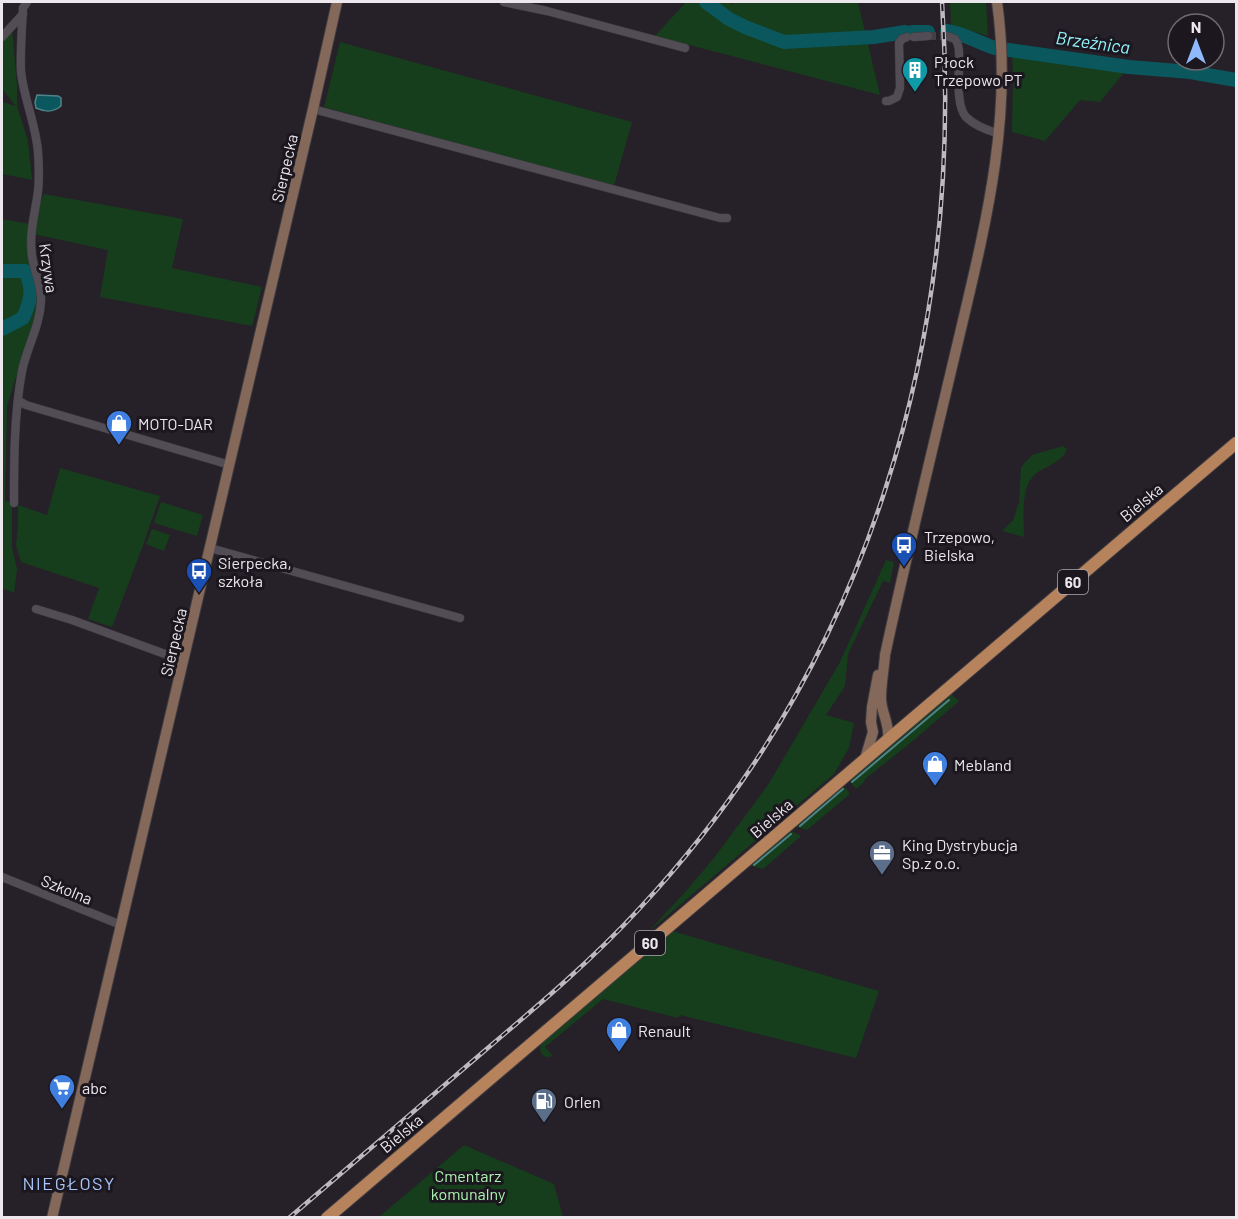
<svg xmlns="http://www.w3.org/2000/svg" width="1238" height="1219" font-family="Barlow,sans-serif">
<style>
.green{fill:#163e1c}
.water{fill:#0a585e;stroke:#4e8389;stroke-width:1.5}
.lines{fill:none;stroke-linecap:round;stroke-linejoin:round}
.stream{stroke:#4e8389;stroke-width:2}
.river{stroke:#0a585e;stroke-width:14}
.street-tunnel{stroke:#443e46;stroke-width:8;stroke-dasharray:8 4;stroke-linecap:butt}
.street-casing{stroke:#3f3b41;stroke-width:9}
.secondary-casing{stroke:#3f3b41;stroke-width:12}
.primary-casing{stroke:#3f3b41;stroke-width:14}
.street{stroke:#524c55;stroke-width:8}
.secondary{stroke:#846859;stroke-width:10}
.primary{stroke:#b6835c;stroke-width:12}
.rail-casing{stroke:#bdb9bf;stroke-width:4.5}
.rail{stroke:#1c171f;stroke-width:2;stroke-dasharray:7;stroke-linecap:butt}
.labels{text-anchor:middle;dominant-baseline:central;stroke-width:6;stroke-linejoin:round;paint-order:stroke}
.shield{fill:#1c171f;stroke:#ada9af;stroke-width:1.5}
.shield-label{font-size:15px;font-weight:bold;fill:#ebe7ed}
.poi-label{font-size:16px;fill:#ebe7ed;stroke:#1c171f;text-anchor:start}
.street-label{font-size:16px;fill:#ebe7ed;stroke:#1c171f}
.park-label{font-size:16px;fill:#abf3b0;stroke:#1c171f}
.water-label{font-size:18px;font-style:italic;fill:#92f3fc;stroke:#1c171f}
.neighbourhood-label{font-size:18px;letter-spacing:1.5px;fill:#a8c7fa;stroke:#1c171f}
</style>
<rect width="100%" height="100%" fill="#262028"/>
<path class="green" d="M686,2H729L732,4L735,2H858L880,95L655,36Z
M950,2H986L988,36L951,25Z
M12,28L17,86V106L28,141L32,180L2,174V102L16,106L2,89V43Z
M340,42L632,122L614,186L324,107Z
M1012,53L1127,69L1100,102L1080,100L1045,141L1012,132L1013,77Z
M44,194L183,219L172,268L262,287L252,326L100,297L108,250L33,234L37,210Z
M2,219L30,224L39,297L36,322L26,345L7,406L5,501L12,503V547L17,569L14,593L2,588V331L25,318L28,315L33,297L32,281L26,269L2,268Z
M2,273L23,274L29,284L30,291L21,318L2,328Z
M1063,446L1067,449C1061,466 1039,466 1031,479C1021,493 1024,520 1024,537L1002,531L1013,520L1019,502L1021,467L1032,455Z
M60,468L160,496L142,548L112,627L88,619L99,588L21,562L16,545L18,527V505L47,515Z
M161,502L203,515L197,536L154,523Z
M152,529L170,535L164,551L146,544Z
M886,560L894,562L890,583L883,581L848,654L845,686L826,715L854,723L849,748L834,774L648,932L686,891L714,858L768,785L840,662Z
M951,694L959,701L914,740L865,779L864,782L856,789L851,783V778Z
M842,787L846,788L850,794L807,830L797,827V824Z
M789,830L801,836L763,869L749,865Z
M672,931L879,991L856,1058L680,1015L678,1018L603,999L545,1047L553,1056L546,1057C539,1054 540,1049 541,1042Z
M464,1145L554,1184L563,1217H379Z"/>
<path class="water" d="M37,95L58,96L61,98V106C53,113 45,112 36,108L35,102Z"/>
<g class="lines">
<path class="stream" d="M852,782L949,700
M800,826L843,789
M754,865L791,834"/>
<path class="river" d="M706,2L729,19L745,27L784,42L874,37L905,32
M947,31C963,33 979,43 995,48L1129,67L1190,72L1236,80
M912,32H928
M2,271H25C34,289 31,300 23,318L2,329"/>
<path class="street-tunnel" d="M928,36H947"/>
<g class="street-casing">
<path id="street" d="M504,2L547,11L685,48
M947,36L955,39C960,46 959,53 959,62C959,76 956,106 966,117C975,126 988,130 999,134
M2,37L23,14
M914,37L928,36
M886,101H889L897,97L900,88L899,43L902,39L907,37
M313,109L720,218H727
M19,401L26,405L230,465
M14,503C14,459 14,415 22,371C27,347 40,326 41,301C42,285 34,271 32,256C29,236 34,217 37,198C40,183 39,167 38,152C36,125 24,99 21,72C20,53 22,26 23,8L27,2
M210,548L460,618
M36,609L72,620L184,661
M2,877L121,925"/>
</g>
<g class="secondary-casing">
<path id="secondary" d="M888,740C890,723 881,713 881,698C881,684 884,669 885,655C907,553 932,452 956,350C983,235 1014,121 997,2
M865,759L873,732L871,722L872,707L878,675
M52,1218L313,109L337,2"/>
</g>
<g class="primary-casing">
<path id="primary" d="M327,1218L1236,443"/>
</g>
<use href="#street" class="street"/>
<use href="#secondary" class="secondary"/>
<use href="#primary" class="primary"/>
<g class="rail-casing">
<path id="rail" d="M289,1218C356,1161 422,1104 489,1047C541,1003 593,959 639,909C871,661 964,336 942,2"/>
</g>
<use href="#rail" class="rail"/>
</g>
<defs>
<g id="building-pin" transform="scale(1.35)"><path d="M0 17L-7.5 6A9.5 9.5 0 1 1 7.5 6Z" fill="#0f9aa8" stroke="#1c171f"/><path d="M-4-6H4V6H1V3H-1V6H-4ZM-2.5-4.3h1.7v1.8h-1.7ZM.8-4.3h1.7v1.8H.8ZM-2.5-1h1.7V.8h-1.7ZM.8-1h1.7V.8H.8Z" fill="#fff"/></g>
<g id="shop-pin" transform="scale(1.35)"><path d="M0 17L-7.5 6A9.5 9.5 0 1 1 7.5 6Z" fill="#3f7fe0" stroke="#1c171f"/><path d="M-5-2.5h2.3a2.7 3.5 0 0 1 5.4 0H5L5.5 6h-11ZM-1.5-2.5h3a1.5 2.3 0 0 0-3 0Z" fill="#fff"/></g>
<g id="bus-pin" transform="scale(1.35)"><path d="M0 17L-7.5 6A9.5 9.5 0 1 1 7.5 6Z" fill="#1a4fb4" stroke="#1c171f"/><path d="M-5-6H5V4H4V6H2V4H-2V6H-4V4H-5ZM-3.5-4V0h7V-4ZM-3.5 1.2v1.5H-2V1.2ZM2 1.2v1.5H3.5V1.2Z" fill="#fff"/></g>
<g id="office-pin" transform="scale(1.35)"><path d="M0 17L-7.5 6A9.5 9.5 0 1 1 7.5 6Z" fill="#5c6f8a" stroke="#1c171f"/><path d="M-6-3h4V-5.5h4V-3h4V5H-6ZM-1-4.5V-3h2v-1.5ZM-6 0V1H6V0Z" fill="#fff"/></g>
<g id="supermarket-pin" transform="scale(1.35)"><path d="M0 17L-7.5 6A9.5 9.5 0 1 1 7.5 6Z" fill="#3f7fe0" stroke="#1c171f"/><path d="M-6-5.5h2.5l.6 2H6L4.5 2H-2.5L-4.4-4H-6ZM-1.5 3.2a1.3 1.3 0 1 0 .1 0ZM3 3.2a1.3 1.3 0 1 0 .1 0Z" fill="#fff"/></g>
<g id="fuel-pin" transform="scale(1.35)"><path d="M0 17L-7.5 6A9.5 9.5 0 1 1 7.5 6Z" fill="#5c6f8a" stroke="#1c171f"/><path d="M-5.5-6h7V0h2V4h1.3V-2.5L3-4.5l.8-.8L6-3V5H2.5V1h-1V6h-7ZM-4.2-4.7v3.2H.2V-4.7Z" fill="#fff"/></g>
</defs>
<g fill-rule="evenodd">
<use href="#building-pin" x="915" y="70"/>
<use href="#shop-pin" x="119" y="423"/>
<use href="#bus-pin" x="904" y="545"/>
<use href="#bus-pin" x="199" y="571"/>
<use href="#shop-pin" x="935" y="764"/>
<use href="#office-pin" x="882" y="853"/>
<use href="#shop-pin" x="619" y="1030"/>
<use href="#supermarket-pin" x="62" y="1087"/>
<use href="#fuel-pin" x="544" y="1101"/>
</g>
<g class="labels">
<g class="shield">
<rect x="1058" y="570" width="30" height="24" rx="4.5"/>
<rect x="635" y="931" width="30" height="24" rx="4.5"/>
</g>
<g class="shield-label">
<text x="1073" y="582">60</text>
<text x="650" y="943">60</text>
</g>
<g class="poi-label">
<text x="934" y="61">Płock<tspan x="934" dy="18">Trzepowo PT</tspan></text>
<text x="138" y="423">MOTO-DAR</text>
<text x="924" y="536">Trzepowo,<tspan x="924" dy="18">Bielska</tspan></text>
<text x="218" y="562">Sierpecka,<tspan x="218" dy="18">szkoła</tspan></text>
<text x="954" y="764">Mebland</text>
<text x="902" y="844">King Dystrybucja<tspan x="902" dy="18">Sp.z o.o.</tspan></text>
<text x="638" y="1030">Renault</text>
<text x="82" y="1087">abc</text>
<text x="564" y="1101">Orlen</text>
</g>
<g class="street-label">
<text transform="translate(284 168) rotate(-77)">Sierpecka</text>
<text transform="translate(49 268) rotate(82)">Krzywa</text>
<text transform="translate(1141 502) rotate(-40)">Bielska</text>
<text transform="translate(173 642) rotate(-77)">Sierpecka</text>
<text transform="translate(771 818) rotate(-41)">Bielska</text>
<text transform="translate(67 889) rotate(22)">Szkolna</text>
<text transform="translate(401 1133) rotate(-40)">Bielska</text>
</g>
<g class="park-label">
<text x="468" y="1175">Cmentarz<tspan x="468" dy="18">komunalny</tspan></text>
</g>
<g class="water-label">
<text transform="translate(1093 42) rotate(8)">Brzeźnica</text>
</g>
<g class="neighbourhood-label">
<text x="69" y="1183">NIEGŁOSY</text>
</g>
</g>
<rect width="1238" height="1219" fill="none" stroke="#ebe7ed" stroke-width="6"/>
<g transform="translate(1196 42)"><circle r="28" fill="#1c171f" stroke="#6f6a71" stroke-width="1.5"/>
<path d="M0-4.5L10 22L0 15L-10 22Z" fill="#8fb8fd"/>
<text y="-9" font-size="16" font-weight="bold" text-anchor="middle" fill="#ebe7ed">N</text>
</g>
</svg>
